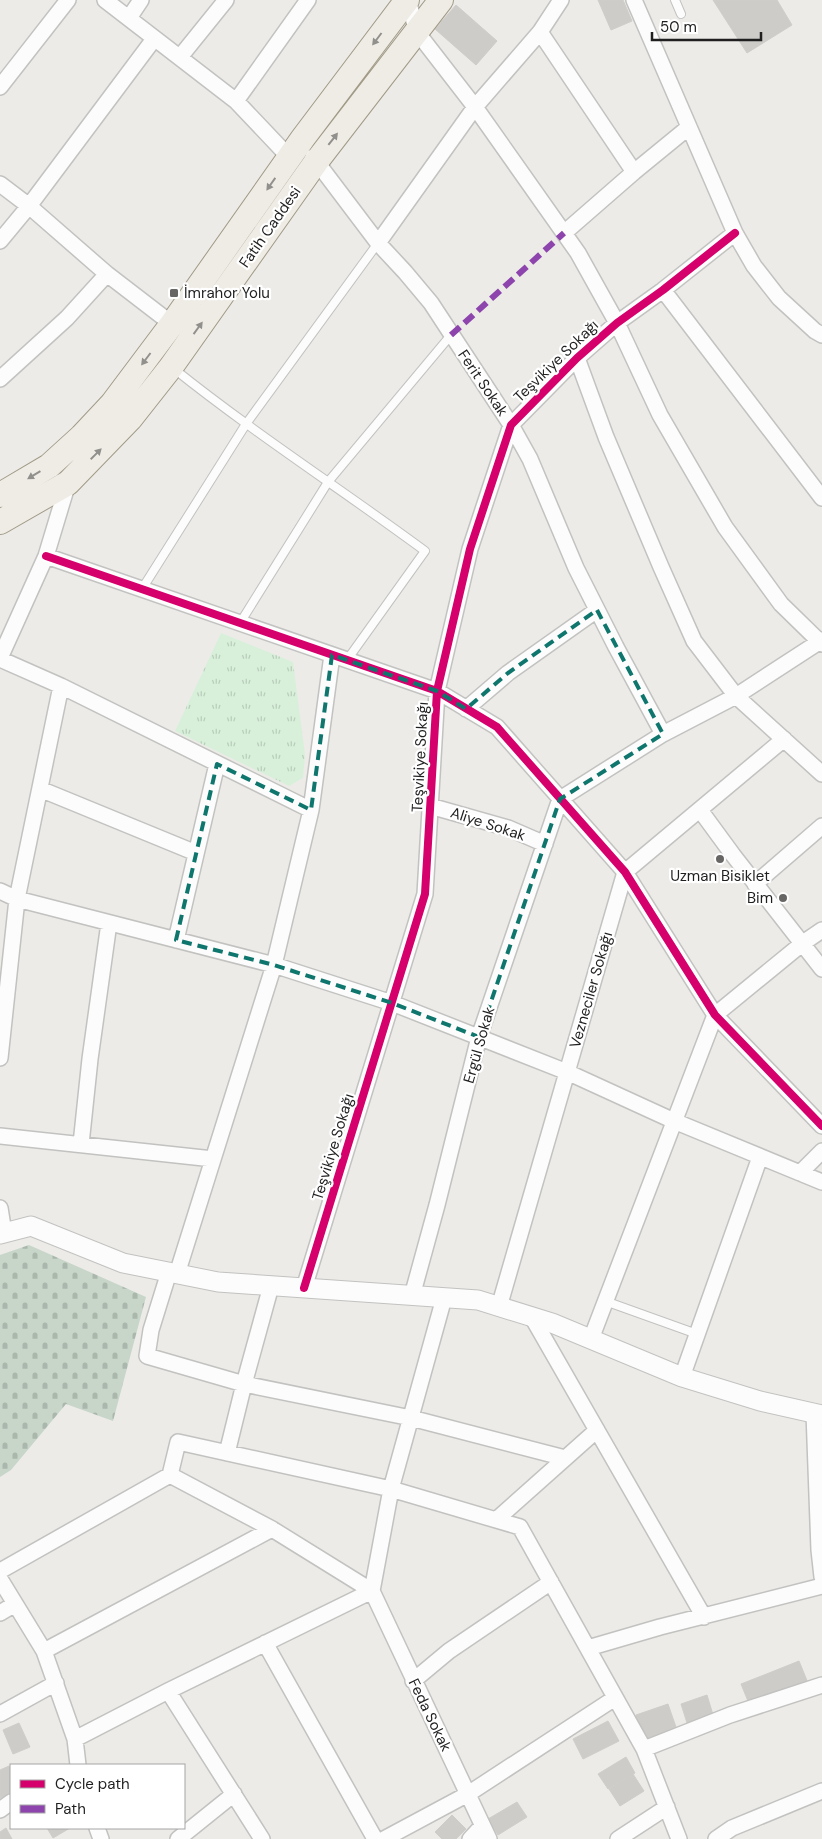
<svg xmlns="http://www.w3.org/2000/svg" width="822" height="1839" font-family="'DM Sans',sans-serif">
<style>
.cemetery{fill:url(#cemetery-stones)}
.park{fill:url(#park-tufts)}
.building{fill:#cdccc9;stroke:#cfcdc9}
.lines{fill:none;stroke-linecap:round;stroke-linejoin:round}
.service-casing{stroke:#c2c2c0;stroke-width:10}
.minor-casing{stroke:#c2c2c0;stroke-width:18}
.tertiary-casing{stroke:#c2c2c0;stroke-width:21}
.primary-casing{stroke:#a19a87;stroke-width:26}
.service{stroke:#fcfcfc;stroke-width:8}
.minor{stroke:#fcfcfc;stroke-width:15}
.tertiary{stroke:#fcfcfc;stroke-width:19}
.primary{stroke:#efece5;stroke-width:24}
.quiet{stroke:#8e44ad;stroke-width:6;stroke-dasharray:12 6;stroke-linecap:butt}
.cycleway-casing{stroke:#fff;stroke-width:11}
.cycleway{stroke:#d6006c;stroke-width:8}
.oneway{fill:#91908c}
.marked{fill:none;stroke:#0f766e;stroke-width:4;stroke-dasharray:10 6;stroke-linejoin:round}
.poi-dot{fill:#676665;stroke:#fff;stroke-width:2}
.labels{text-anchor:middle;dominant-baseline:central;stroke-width:4.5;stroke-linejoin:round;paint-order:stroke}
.street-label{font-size:15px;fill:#1f1f1f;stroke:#fff}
.poi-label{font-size:15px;fill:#1f1f1f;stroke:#fff;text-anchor:start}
</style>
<defs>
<pattern id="cemetery-stones" width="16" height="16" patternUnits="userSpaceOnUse" patternTransform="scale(1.25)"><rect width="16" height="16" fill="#c7d6c9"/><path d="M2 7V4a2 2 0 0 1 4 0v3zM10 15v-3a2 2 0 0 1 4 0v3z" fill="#aab7ac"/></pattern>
<pattern id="park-tufts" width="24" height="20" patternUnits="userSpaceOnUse" patternTransform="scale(1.25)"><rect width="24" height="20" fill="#d8f0da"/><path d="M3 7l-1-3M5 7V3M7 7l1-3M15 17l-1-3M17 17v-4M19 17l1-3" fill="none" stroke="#b9cdbb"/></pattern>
</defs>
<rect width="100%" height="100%" fill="#ecebe8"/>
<path class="cemetery" d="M29,1245L146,1297L113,1421L66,1404L11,1470L0,1477V1255Z"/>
<path class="park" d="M221,633L293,662L305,754L303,778L289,786L175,731Z"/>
<path class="building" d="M598,0H623L632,21L611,30Z
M713,0H777L792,25L747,53Z
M456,5L497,41L476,65L435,29Z
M799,1661L808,1683L778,1694L769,1673Z
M769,1673L778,1694L750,1706L741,1684Z
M707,1695L714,1718L688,1726L681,1704Z
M668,1704L677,1730L645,1741L636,1715Z
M608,1721L619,1741L583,1759L573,1739Z
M19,1723L30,1747L13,1754L3,1730Z
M626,1757L635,1773L608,1789L598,1774Z
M9,1766L11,1770V1792L0,1798V1770Z
M633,1774L644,1791L620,1806L609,1789Z
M517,1802L527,1817L498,1835L488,1819Z
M452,1815L466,1829L456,1839H442L435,1832Z
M6,1828L12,1839H0V1832Z
M47,1828H70L53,1838Z"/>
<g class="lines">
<g class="service-casing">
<path id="service" d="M675,0L681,14
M173,368C254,433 341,489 425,551L347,660
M142,589L246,424L378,243
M240,623L328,482L451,335
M605,1301L697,1334"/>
</g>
<g class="minor-casing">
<path id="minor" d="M105,0L236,101L290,158
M408,0L417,32L475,107L578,253L617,323L660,415L725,527L781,604L822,644
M634,0L735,233L754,266L779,298L815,331L822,335
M129,18L141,0
M540,32L634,172
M180,57L226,0
M0,87L68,0
M236,101L308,0
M313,157L378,243L405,272L431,303L511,425L530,459L576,568L616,647L663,734
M0,184L29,206L107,274L172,324
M564,233L634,172L689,127
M0,241L29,206L154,39
M378,243L475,107L540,32L561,0
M663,290L822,498
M577,358L606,437L661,567L694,641L736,696L822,774
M0,379L67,318L107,274
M46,556L437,691L497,727L625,872L715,1015L822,1126
M0,658L46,556L68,483
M0,659L61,686L311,810
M466,709L508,673L597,610
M40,789L196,853
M430,806L508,828L545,844
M700,810L733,855L822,969
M755,884L822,826
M0,891L17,899L274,965L392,1003L567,1072L674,1121L822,1182
M176,940L217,764
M0,1058L17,899L61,686
M0,1136L213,1159
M81,1144L90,1059L109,923
M800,1173L822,1151
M0,1208L4,1233
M169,1272L151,1330L147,1356L244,1384L411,1418L565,1458
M177,1274L274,965L311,810L332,655
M304,1288L425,894L437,691L470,549L511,425L577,358L617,323L663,290L735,233
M412,1296L437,1205L479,1037L560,799L663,734L736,696L822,640
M499,1307L625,872L784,739
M532,1317L704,1617
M591,1339L715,1015L803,943L822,930
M682,1377L760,1157
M814,1413L819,1550L822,1577
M227,1453L244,1384L271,1286
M496,1520L597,1430
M0,1571L170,1475
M0,1579L44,1651L75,1739L78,1765
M372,1591L272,1529L170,1475L178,1442L391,1489L520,1527L644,1749L679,1839
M372,1591L391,1489L444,1298
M372,1591L489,1839
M0,1613L15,1604
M265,1643L375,1839
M588,1648L660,1627L822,1586
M44,1651L272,1529
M413,1681L449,1651L551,1582
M168,1691L262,1839
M0,1714L56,1683
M75,1739L168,1691L372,1591
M644,1749L730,1715L822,1685
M0,1810L11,1802
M97,1828L101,1839
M178,1839L234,1794
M384,1839L468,1794L615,1698
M470,1839L482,1826
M618,1839L667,1807
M716,1839L732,1828L822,1791"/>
</g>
<g class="tertiary-casing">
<path id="tertiary" d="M0,1234L31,1226L123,1263L218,1282L478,1300L552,1323L682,1377L760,1401L822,1415"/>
</g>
<g class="primary-casing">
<path id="primary" d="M0,495L49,466L82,436L112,404L172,324L303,138L407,0
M0,522L68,483L130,419L171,367L316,162L441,0"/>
</g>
<use href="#service" class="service"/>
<use href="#minor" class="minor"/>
<use href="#tertiary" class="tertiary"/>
<use href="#primary" class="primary"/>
<path class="quiet" d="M451,335L564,233"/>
<g class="cycleway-casing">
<path id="cycleway" d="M46,556L437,691L497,727L625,872L715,1015L822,1126
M304,1288L425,894L437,691L470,549L511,425L577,358L617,323L663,290L735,233"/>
</g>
<use href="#cycleway" class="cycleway"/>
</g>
<defs><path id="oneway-solid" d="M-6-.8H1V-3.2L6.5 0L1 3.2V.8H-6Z" transform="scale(1.25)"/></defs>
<g class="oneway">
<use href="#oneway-solid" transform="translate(377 39) rotate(127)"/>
<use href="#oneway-solid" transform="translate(333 139) rotate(-52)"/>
<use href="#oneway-solid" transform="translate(271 184) rotate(125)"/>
<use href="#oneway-solid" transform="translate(198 328) rotate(-54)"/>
<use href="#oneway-solid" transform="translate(146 359) rotate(127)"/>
<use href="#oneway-solid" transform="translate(96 454) rotate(-45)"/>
<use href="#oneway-solid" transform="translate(34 475) rotate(149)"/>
</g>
<path class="marked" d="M597,610L663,734L560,799L479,1037L392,1003L274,965L176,940L217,764L311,810L332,655L437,691L466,709L508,673Z"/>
<g class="poi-dot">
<rect x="169" y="288" width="10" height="10" rx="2.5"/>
<circle cx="720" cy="859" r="5"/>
<circle cx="783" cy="898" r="5"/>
</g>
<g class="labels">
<g class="street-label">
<text transform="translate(270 227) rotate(-55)">Fatih Caddesi</text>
<text transform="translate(556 361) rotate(-44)">Teşvikiye Sokağı</text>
<text transform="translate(483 383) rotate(56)">Ferit Sokak</text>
<text transform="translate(420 757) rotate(-87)">Teşvikiye Sokağı</text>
<text transform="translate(488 824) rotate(18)">Aliye Sokak</text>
<text transform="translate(591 990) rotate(-74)">Vezneciler Sokağı</text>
<text transform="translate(479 1045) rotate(-74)">Ergül Sokak</text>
<text transform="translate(333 1147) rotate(-73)">Teşvikiye Sokağı</text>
<text transform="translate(430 1715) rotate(64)">Feda Sokak</text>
</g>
<g class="poi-label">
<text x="184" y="293">İmrahor Yolu</text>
<text x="720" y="876" text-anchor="middle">Uzman Bisiklet</text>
<text x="773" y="898" text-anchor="end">Bim</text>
</g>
</g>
<rect x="10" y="1764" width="175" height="65" fill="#ffffff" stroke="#a5a5a5"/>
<rect x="20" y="1780" width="25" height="8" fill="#d6006c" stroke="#a5a5a5"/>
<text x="55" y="1789" font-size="15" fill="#1f1f1f">Cycle path</text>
<rect x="20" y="1805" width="25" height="8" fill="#8e44ad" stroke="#a5a5a5"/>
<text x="55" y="1814" font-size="15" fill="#1f1f1f">Path</text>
<path d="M652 32v8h109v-8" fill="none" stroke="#1f1f1f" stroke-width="2.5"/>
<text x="660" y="32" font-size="15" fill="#1f1f1f" stroke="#ffffff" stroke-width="4" paint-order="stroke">50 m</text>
</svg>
